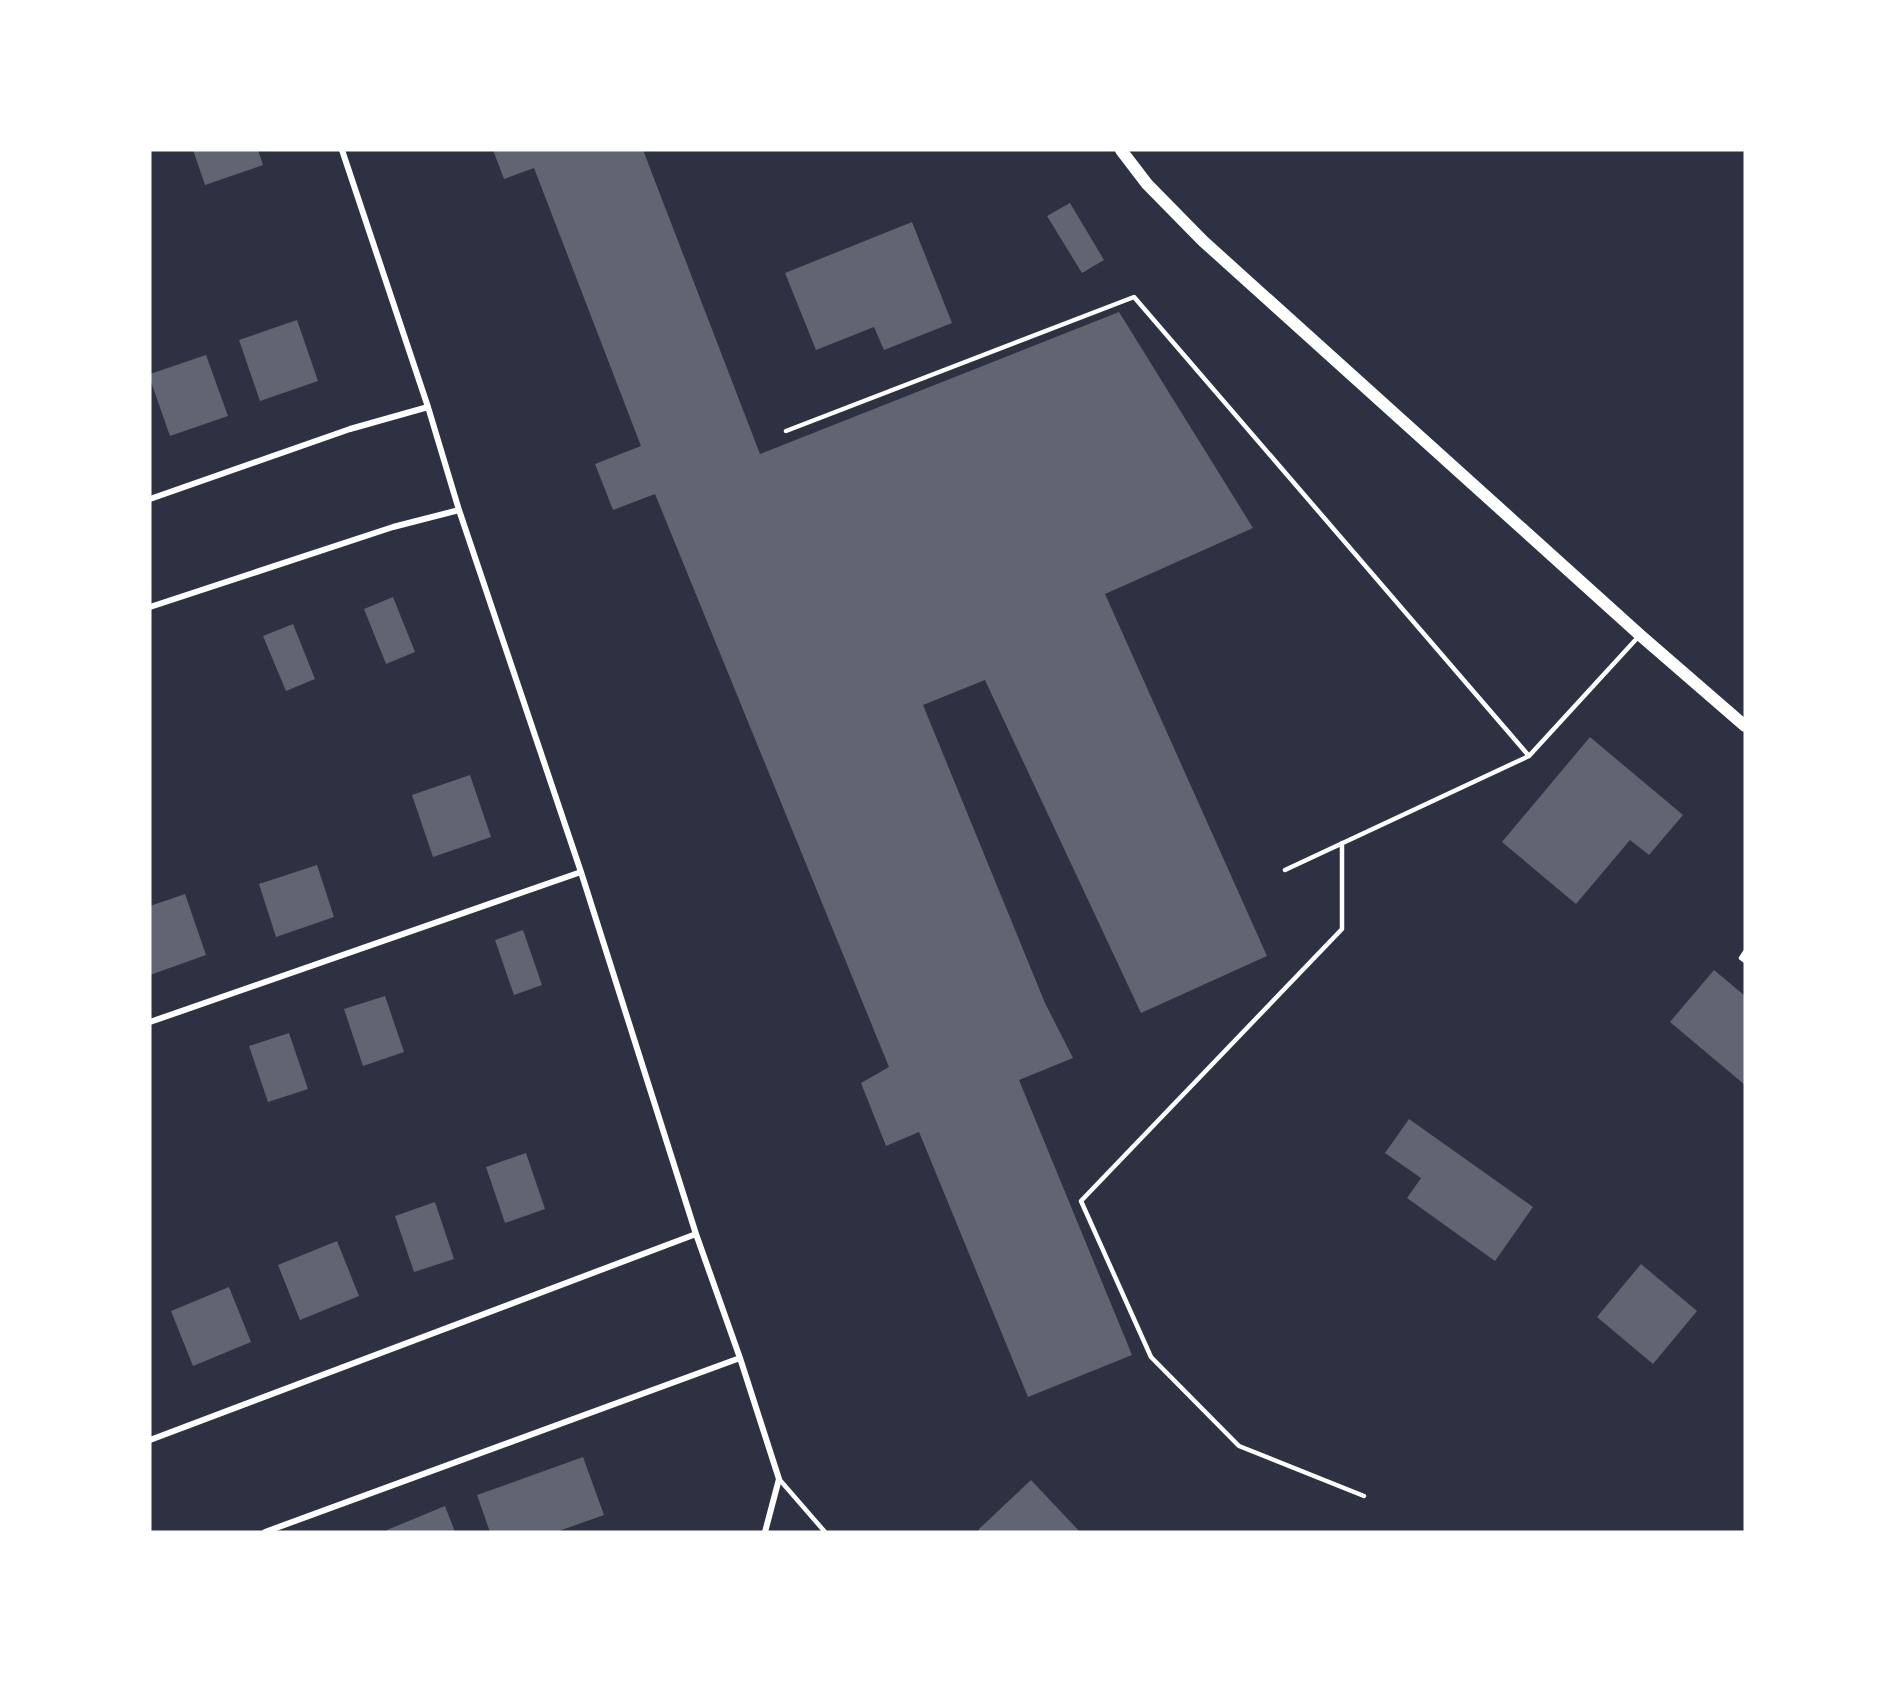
<svg xmlns="http://www.w3.org/2000/svg" width="1895" height="1682" font-family="'Open Sans',sans-serif">
<style>
.building{fill:#626471}
.lines{fill:none;stroke-linecap:round;stroke-linejoin:round}
.service{stroke:#fff;stroke-width:4.5}
.minor{stroke:#fff;stroke-width:6}
.secondary{stroke:#fff;stroke-width:12}
</style>
<rect width="100%" height="100%" fill="#2d3142"/>
<path class="building" d="M193,150H258L263,165L205,185Z
M493,150H643L760,454L1119,312L1253,528L1105,594L1267,956L1141,1013L985,680L923,705L1045,1003L1073,1058L1019,1080L1132,1355L1028,1397L919,1132L886,1146L861,1083L889,1067L655,494L613,510L595,464L641,446L534,168L504,179Z
M1070,203L1104,260L1082,273L1047,216Z
M912,222L952,323L884,350L874,327L816,350L785,273Z
M297,320L318,381L260,401L239,340Z
M206,355L228,416L170,436L150,379V374Z
M393,597L415,652L386,664L364,609Z
M293,624L315,679L286,691L263,636Z
M1590,737L1683,815L1649,855L1630,840L1576,904L1502,842Z
M470,775L491,837L433,857L412,795Z
M317,865L334,917L276,937L259,884Z
M185,894L206,955L150,975V906Z
M523,930L542,985L514,995L495,940Z
M1714,970L1745,996V1085L1670,1022Z
M385,996L404,1052L363,1066L344,1009Z
M289,1033L308,1089L268,1102L249,1046Z
M1409,1119L1533,1207L1495,1261L1407,1198L1421,1178L1385,1153Z
M526,1153L545,1209L505,1223L486,1167Z
M435,1202L454,1259L414,1272L395,1216Z
M337,1241L359,1296L300,1320L278,1265Z
M1641,1264L1697,1311L1653,1364L1597,1317Z
M229,1287L251,1342L193,1366L171,1311Z
M583,1457L604,1515L556,1532H490L477,1495Z
M1031,1480L1080,1532H980L978,1530Z
M445,1506L455,1532H387V1530Z"/>
<g class="lines">
<path class="service" d="M786,431L1134,297L1529,756
M1342,843V929L1081,1201L1151,1357L1239,1446L1364,1496
M1285,870L1529,756L1640,635
M1745,952L1741,958L1745,961
M779,1479L825,1532"/>
<path class="minor" d="M342,150L428,407L459,510L581,872L696,1234L740,1358L779,1479L765,1532
M150,499L350,429L428,407
M150,607L393,527L459,510
M150,1022L581,872
M150,1440L696,1234
M265,1532L740,1358"/>
<path class="secondary" d="M1121,150L1147,184L1203,241L1640,635L1745,726"/>
</g>
<rect width="1895" height="1682" fill="none" stroke="#ffffff" stroke-width="303"/>
</svg>
